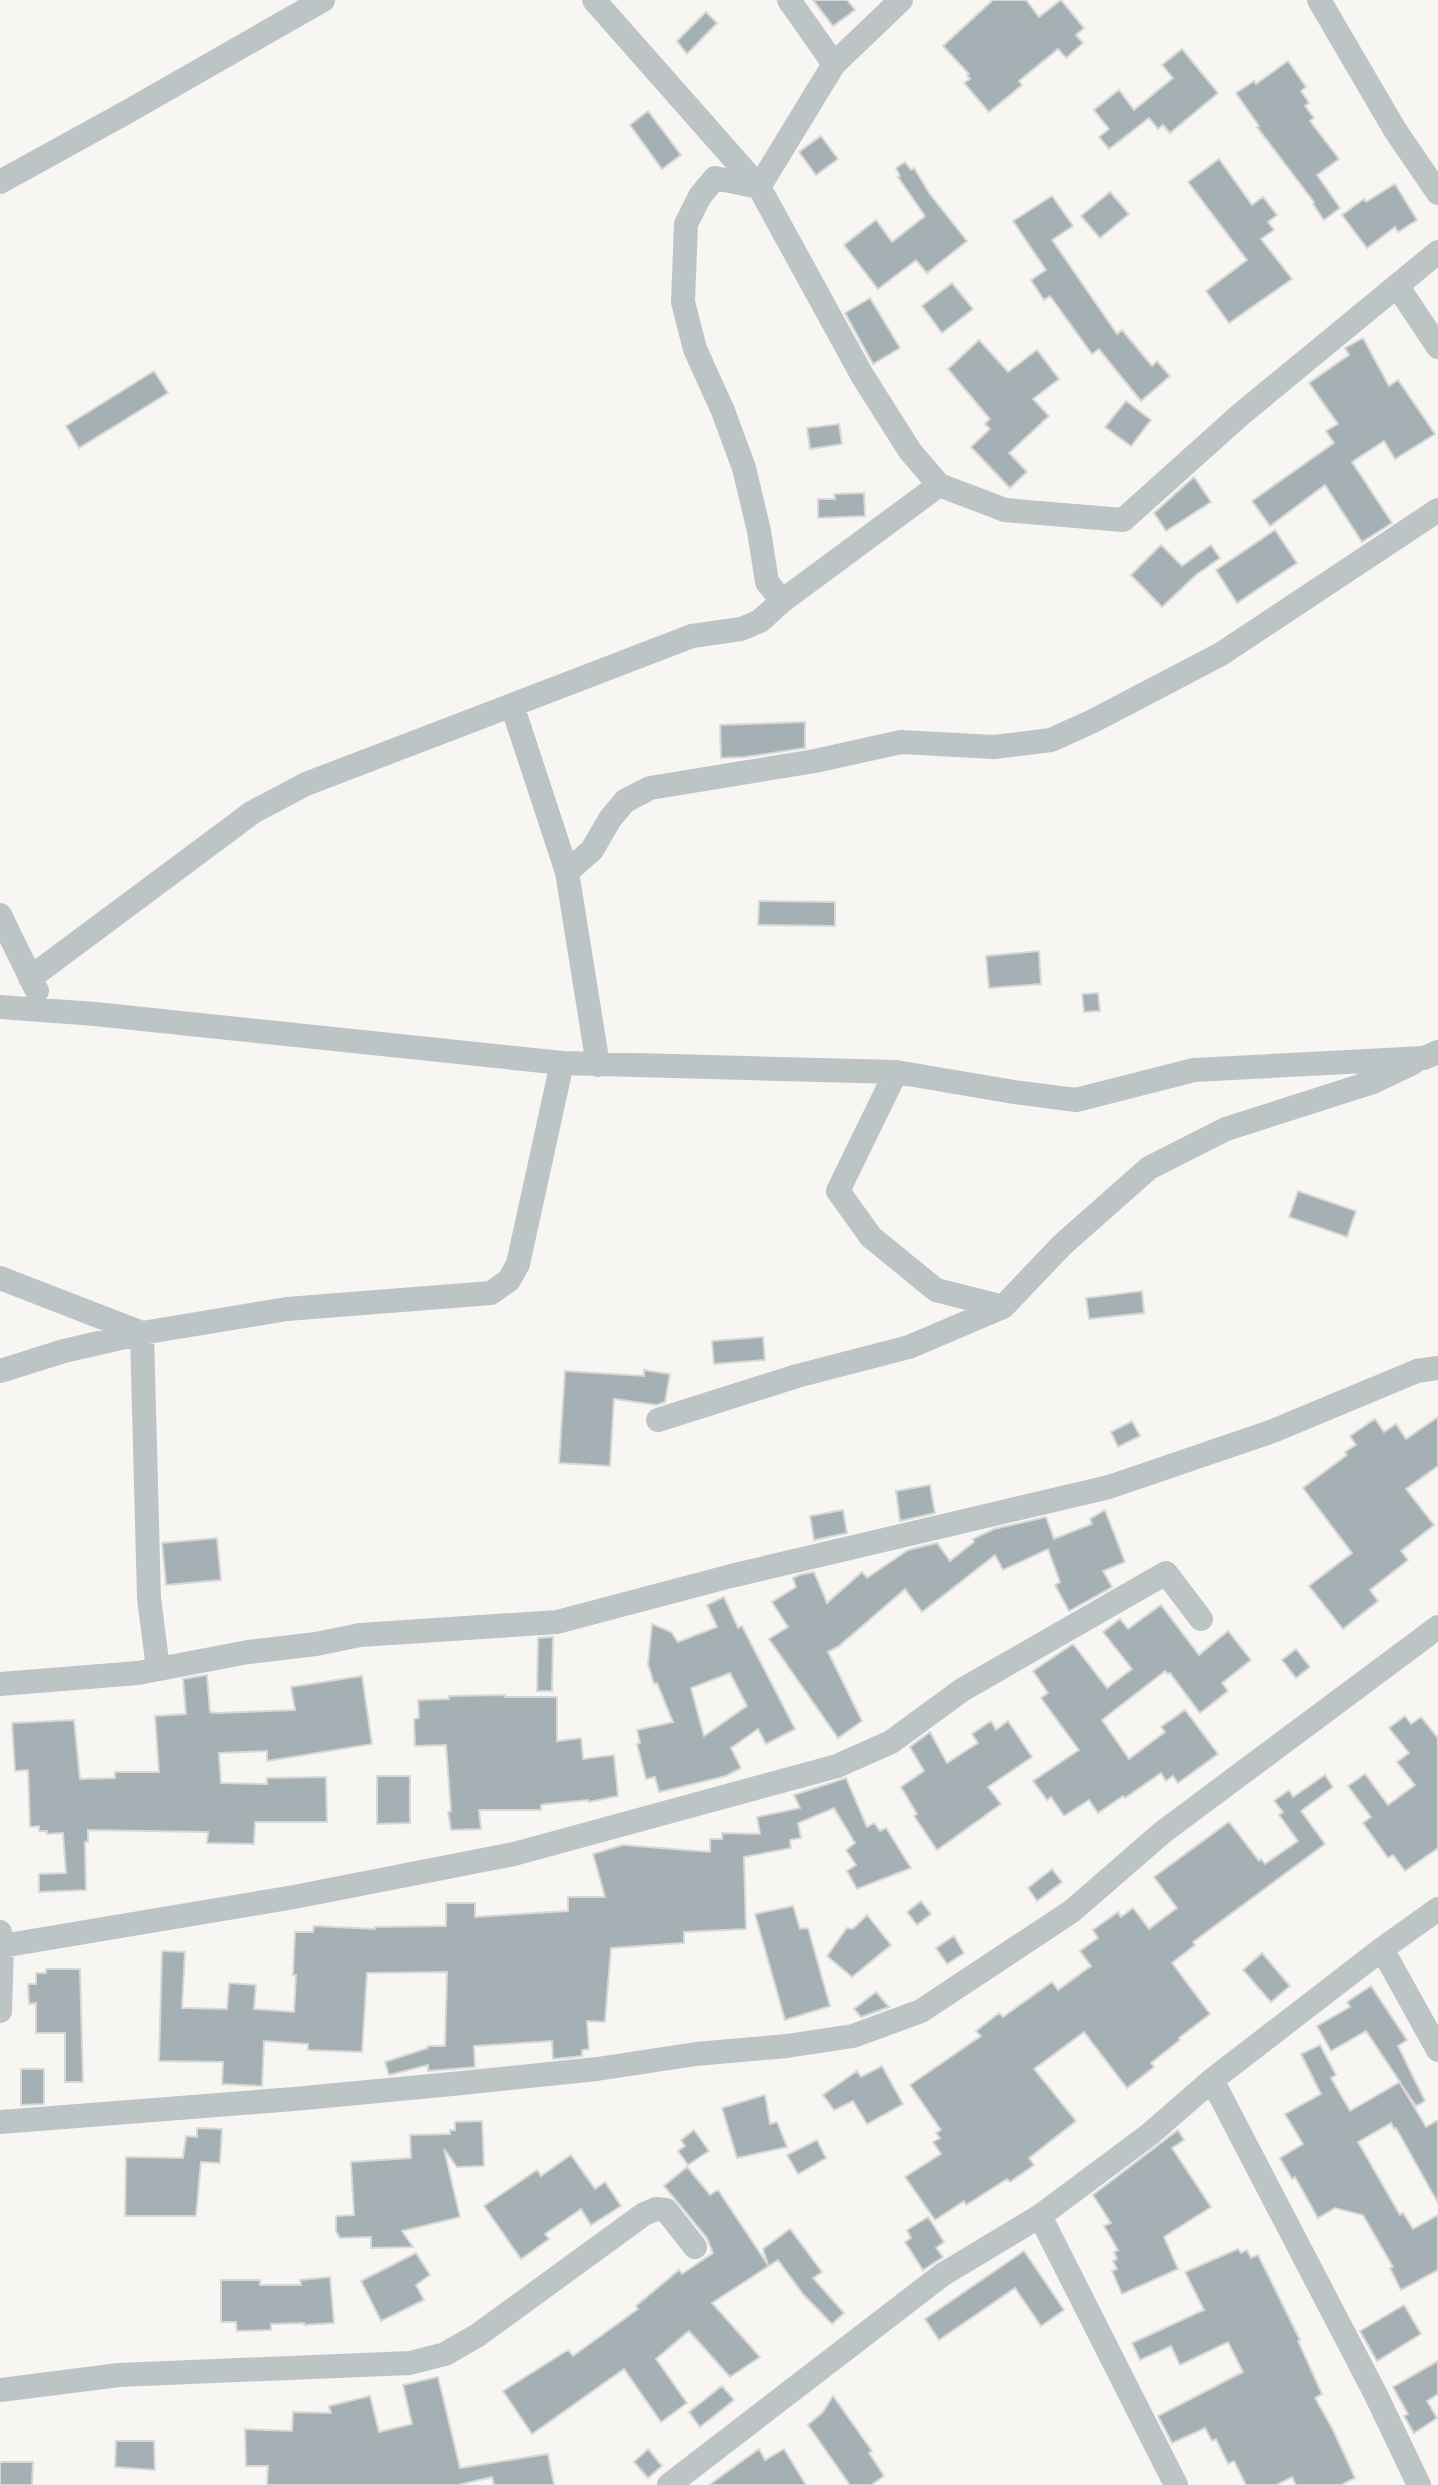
<svg xmlns="http://www.w3.org/2000/svg" width="1438" height="2485" font-family="Poppins,sans-serif">
<style>
.building{fill:#a4b0b3;stroke:#d8d8d6;stroke-width:2;fill-rule:evenodd}
.lines{fill:none;stroke-linecap:round;stroke-linejoin:round}
.minor{stroke:#bdc4c6;stroke-width:24}
</style>
<rect width="100%" height="100%" fill="#f7f6f3"/>
<path class="building" d="M813,0H847L855,10L833,26Z
M993,0H1026L1039,17L1061,0L1084,28L1076,35L1083,43L1066,58L1058,49L1019,81L1022,85L989,112L964,83L970,79L967,75L969,74L943,46Z
M706,12L717,23L687,54L677,41Z
M1182,49L1218,93L1170,133L1163,125L1158,129L1149,118L1109,149L1099,137L1109,129L1094,110L1119,90L1134,110L1173,78L1162,65Z
M1288,61L1306,87L1301,91L1309,103L1305,106L1314,118L1310,121L1339,159L1317,175L1340,208L1324,220L1313,204L1314,202L1257,127L1259,126L1236,93L1254,81L1256,84Z
M648,111L681,155L662,169L630,125Z
M821,136L838,159L816,175L799,152Z
M1219,159L1252,205L1263,197L1277,215L1268,222L1274,230L1261,239L1292,279L1229,323L1206,291L1247,260L1188,182Z
M905,162L911,170L914,168L929,193L967,241L927,273L916,260L878,289L844,245L876,220L892,242L925,216L898,177L900,176L896,168Z
M1395,184L1417,220L1398,232L1395,227L1367,248L1342,215L1364,199L1366,202Z
M1110,192L1129,214L1100,238L1081,216Z
M1052,196L1073,226L1052,240L1117,334L1122,330L1152,366L1157,361L1170,376L1141,401L1099,349L1092,354L1050,296L1044,300L1031,280L1046,270L1013,221Z
M952,283L973,309L942,333L922,306Z
M870,298L900,348L873,364L845,313Z
M1363,338L1389,386L1398,380L1435,434L1395,459L1384,441L1352,462L1392,523L1362,542L1325,485L1270,526L1252,501L1334,443L1326,431L1338,424L1309,383L1349,355L1345,348Z
M979,340L1008,372L1037,350L1059,379L1033,399L1049,416L1009,453L1027,472L1010,488L971,447L990,429L985,424L990,419L948,369Z
M154,371L168,393L79,448L66,426Z
M1126,401L1151,420L1131,446L1105,427Z
M839,424L842,444L810,449L807,428Z
M1194,477L1211,502L1166,531L1154,513Z
M864,493L865,516L818,518V499H835L834,494Z
M1275,530L1297,563L1237,603L1216,570Z
M1161,545L1182,566L1211,545L1220,558L1196,575L1162,607L1131,575Z
M805,722V748L745,757L721,758L720,725Z
M759,901L835,902V926L758,925Z
M1039,951L1041,984L989,988L986,956Z
M1098,993L1100,1011L1084,1012L1082,994Z
M1298,1191L1356,1211L1347,1237L1289,1217Z
M1142,1291L1144,1313L1089,1319L1086,1298Z
M763,1337L765,1360L714,1364L712,1341Z
M644,1370L670,1374L665,1402L657,1405L614,1399L610,1466L559,1463L565,1371L644,1376Z
M1438,1417V1466L1406,1489L1434,1525L1401,1551L1408,1560L1370,1590L1378,1601L1343,1629L1309,1586L1352,1553L1303,1488L1347,1455L1345,1452L1356,1445L1350,1436L1375,1419L1384,1432L1396,1424L1406,1439Z
M1132,1421L1140,1436L1118,1447L1111,1432Z
M930,1485L935,1513L900,1521L896,1491Z
M843,1510L847,1533L814,1540L810,1516Z
M1105,1510L1125,1562L1103,1571L1112,1587L1069,1611L1055,1585L1060,1582L1048,1549L1003,1570L995,1555L922,1612L905,1589L839,1646L828,1652L862,1721L838,1738L769,1639L788,1627L772,1602L796,1587L793,1578L799,1575L814,1572L827,1603L862,1572L867,1578L908,1550L937,1543L950,1561L974,1542L973,1539L994,1529L1046,1517L1054,1539L1092,1524L1090,1519Z
M217,1538L221,1580L166,1585L162,1543Z
M724,1597L738,1628L742,1626L795,1729L766,1744L758,1729L731,1748L741,1768L726,1776L659,1792L655,1777L646,1779L637,1744L640,1743L637,1730L673,1722L657,1683L654,1684L648,1664L652,1624L671,1632L678,1642L717,1627L707,1605ZM730,1673L747,1706L704,1736L691,1688Z
M1161,1605L1199,1655L1228,1631L1251,1660L1222,1683L1228,1691L1200,1713L1170,1673L1168,1674L1165,1671L1102,1720L1129,1759L1165,1732L1161,1727L1185,1710L1218,1754L1178,1783L1173,1776L1166,1781L1161,1773L1125,1798L1123,1796L1098,1813L1089,1800L1064,1816L1051,1797L1047,1800L1033,1781L1079,1750L1041,1698L1048,1693L1033,1671L1073,1644L1107,1688L1132,1669L1103,1632L1120,1619L1128,1629Z
M553,1637L552,1691H537L538,1638Z
M1296,1649L1310,1667L1296,1678L1282,1660Z
M207,1675L210,1712L217,1713L295,1710L291,1687L362,1676L372,1744L267,1761V1751L219,1753L221,1783L267,1784V1778L326,1777L327,1822H255L254,1844L207,1843L208,1832L88,1830V1842H85L86,1890L39,1892V1874L66,1873L63,1833L47,1834V1831H39V1826L30,1827L28,1770L15,1771L12,1723L74,1720L80,1779L115,1778V1772H159L155,1716L186,1714L183,1679Z
M505,1695V1697H557V1741L581,1738L583,1759L614,1755L618,1796L589,1802L588,1800L546,1804L541,1805V1810H479L481,1829L451,1830L448,1812L451,1811L446,1745L415,1746L414,1719L419,1718L418,1700L449,1699V1696Z
M1405,1716L1411,1724L1421,1717L1438,1738V1848L1405,1871L1393,1855L1388,1858L1363,1823L1371,1817L1348,1786L1365,1774L1388,1805L1415,1785L1397,1762L1409,1753L1389,1728Z
M991,1721L996,1730L1008,1721L1032,1757L988,1787L1001,1804L937,1850L914,1816L917,1814L901,1787L924,1771L910,1747L930,1732L947,1763L978,1743L972,1734Z
M1325,1775L1333,1787L1301,1811L1325,1844L1193,1942L1195,1945L1172,1963L1210,2014L1179,2038L1180,2040L1151,2063L1154,2067L1127,2088L1084,2032L1034,2069L1076,2121L1029,2158L1034,2165L1010,2182L1007,2179L966,2205L964,2201L935,2220L905,2177L941,2154L933,2142L940,2138L936,2133L941,2130L910,2085L981,2036L976,2031L999,2013L1003,2017L1052,1982L1058,1990L1091,1966L1080,1951L1098,1938L1093,1930L1118,1912L1121,1917L1133,1908L1149,1929L1177,1908L1154,1877L1229,1822L1259,1861L1261,1859L1265,1864L1298,1841L1279,1815L1283,1812L1274,1801L1289,1790L1293,1797Z
M377,1776H410V1823L377,1824Z
M846,1778L867,1827L874,1823L880,1831L886,1828L911,1868L857,1889L847,1871L856,1865L846,1850L855,1843L834,1808L798,1823L801,1838L790,1840L791,1848L744,1857L746,1929L684,1932V1943L611,1948L605,2022L587,2021L589,2049L582,2050V2056L553,2059L552,2041L474,2046L475,2067L428,2071V2065L389,2075L385,2062L428,2048V2046H445L447,1972L367,1973L362,2052L308,2050V2044L264,2041L262,2086L222,2084L223,2062L159,2061L162,1951L185,1952L182,2008L227,2009L229,1983L256,1985L254,2009L294,2012L296,1975H293L295,1932H313L314,1926L375,1929V1927L446,1926V1903H475V1917L568,1911V1897H605L593,1854L623,1845L710,1852V1839H722V1833L760,1834L757,1817L800,1808L794,1795Z
M1052,1869L1062,1882L1037,1901L1028,1888Z
M921,1901L931,1914L917,1925L907,1912Z
M793,1906L800,1929L808,1928L830,2006L785,2020L755,1914Z
M867,1915L891,1945L852,1977L827,1956L847,1928L853,1929Z
M954,1936L964,1953L947,1964L936,1948Z
M1262,1953L1290,1986L1271,2002L1243,1970Z
M46,1969H80L83,2082H65V2033H36V2003L29,2004L28,1984H36V1973H46Z
M1371,1986L1407,2040L1398,2046L1425,2101L1416,2106L1400,2083L1426,2127L1438,2120V2203L1396,2128L1394,2129L1391,2123L1358,2142L1400,2215L1403,2213L1413,2229L1438,2215V2270L1401,2290L1390,2268L1393,2267L1363,2215L1335,2208L1318,2218L1295,2177L1292,2179L1280,2158L1303,2144L1285,2114L1321,2094L1301,2054L1320,2045L1336,2075L1331,2078L1350,2111L1400,2082L1366,2031L1331,2051L1317,2026L1350,2007L1347,2002Z
M876,1992L889,2007L861,2017L854,2009Z
M882,2066L903,2104L867,2124L853,2101L834,2110L823,2095L857,2071L861,2077Z
M21,2069H44V2104L21,2105Z
M765,2095L770,2124L777,2122L787,2147L737,2158L722,2108Z
M482,2121L484,2166L457,2167L444,2149L460,2217L402,2231L413,2247L371,2248V2237L340,2238L336,2231V2216L354,2215L351,2162L411,2158L410,2135L450,2134V2130H455V2122Z
M197,2128L222,2129L220,2163L201,2162L196,2216H125L126,2157L183,2158L186,2136L197,2137Z
M694,2130L709,2151L688,2165L678,2151L685,2146L681,2140Z
M1178,2130L1184,2140L1172,2148L1211,2207L1164,2237L1178,2269L1122,2294L1112,2271L1117,2269L1113,2261L1117,2259L1114,2252L1118,2250L1104,2226L1111,2223L1093,2195Z
M817,2140L826,2158L798,2174L787,2155Z
M571,2155L595,2189L605,2182L621,2206L591,2225L581,2209L545,2234L549,2239L521,2259L484,2206L537,2170L541,2176Z
M687,2167L710,2195L718,2190L768,2265L763,2249L790,2229L822,2272L813,2278L844,2313L832,2324L803,2294L778,2260L712,2303L760,2357L730,2377L689,2331L656,2359L687,2403L661,2422L624,2369L532,2434L503,2391L568,2350L573,2356L638,2309L636,2306L679,2270L682,2274L713,2253L707,2238L664,2186Z
M928,2217L944,2242L936,2248L943,2257L923,2270L905,2242L911,2238L907,2230Z
M1238,2249L1241,2253L1247,2250L1251,2258L1258,2255L1300,2340L1298,2341L1322,2394L1315,2398L1333,2430L1355,2478L1341,2485H1296L1292,2477L1276,2485H1246L1234,2461L1228,2464L1216,2439L1212,2441L1205,2428L1172,2443L1158,2416L1243,2372L1228,2342L1180,2365L1171,2346L1140,2360L1132,2343L1204,2310L1185,2272Z
M1024,2251L1064,2310L1041,2326L1015,2288L939,2340L925,2319Z
M416,2253L430,2275L416,2285L424,2300L381,2321L361,2281Z
M330,2277L334,2323L304,2325V2323L271,2324V2330L237,2331L236,2322H221V2280H260V2285H301L300,2280Z
M1404,2305L1421,2334L1377,2361L1360,2331Z
M1438,2361V2394L1427,2401L1437,2418L1414,2433L1404,2416L1408,2414L1393,2387Z
M438,2377L460,2468L548,2454L554,2485H494L492,2477L458,2485H267L268,2466H246L245,2429L292,2431L293,2412L331,2413L329,2406L370,2396L379,2432L412,2424L403,2385Z
M722,2386L734,2400L700,2427L689,2412Z
M833,2396L872,2451L869,2453L884,2476L871,2485H850L808,2425L823,2412Z
M116,2441H154L155,2470L115,2467Z
M648,2449L662,2466L648,2478L634,2462Z
M759,2449L765,2460L784,2449L806,2485H709Z
M0,2462H33L32,2485H0Z"/>
<g class="lines">
<path class="minor" d="M594,0L759,187L862,375L910,451L939,485L1005,510L1123,520L1240,415L1438,252
M789,0L834,64
M901,0L834,64L759,187L715,178L700,196L686,224L683,302L695,349L723,411L744,468L759,531L767,582L782,601L939,485
M1319,0L1395,130L1438,193
M0,182L127,112L323,0
M1398,287L1438,347
M512,705L567,872L598,1065
M567,872L592,850L610,819L625,801L650,788L815,761L901,742L994,747L1051,740L1093,721L1221,654L1438,510
M0,915L37,991
M30,978L253,812L306,784L692,636L741,629L760,621L782,601
M0,1007L95,1014L562,1063L896,1072L1014,1092L1076,1100L1194,1070L1424,1058L1438,1052
M896,1072L838,1191L871,1237L936,1290L1003,1307
M0,1278L142,1333L149,1598L158,1669
M0,1371L64,1351L142,1333L287,1309L491,1293L509,1280L518,1264L562,1063
M658,1420L797,1376L909,1347L1003,1307L1062,1245L1149,1168L1226,1129L1373,1082L1413,1063
M0,1684L138,1673L248,1652L316,1644L360,1635L557,1622L731,1576L1109,1487L1273,1431L1417,1371L1438,1368
M0,1932L2,1946L0,2011
M2,1946L294,1897L514,1854L837,1766L891,1742L962,1690L1166,1573L1201,1619
M1382,1949L1438,2050
M1212,2080L1375,2393L1419,2485
M0,2122L294,2099L462,2083L597,2069L696,2054L787,2046L853,2036L921,2011L1072,1911L1163,1832L1438,1627
M1040,2216L1176,2485
M0,2390L119,2375L410,2363L445,2354L478,2335L644,2214L656,2209L666,2210L695,2247
M669,2485L942,2275L1040,2216L1150,2134L1212,2080L1382,1949L1438,1909"/>
</g>
</svg>
